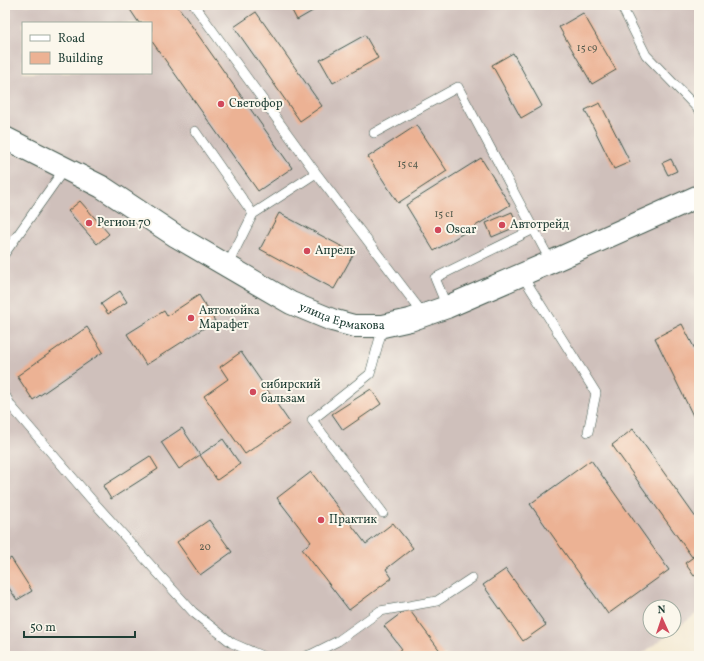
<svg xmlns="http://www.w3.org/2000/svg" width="704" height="661" font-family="Vollkorn,serif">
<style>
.industrial{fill:#cfc0bb;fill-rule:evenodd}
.building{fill:#ecb294}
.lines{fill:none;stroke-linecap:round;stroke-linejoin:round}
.service-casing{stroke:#3f564b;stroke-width:10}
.tertiary-casing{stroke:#3f564b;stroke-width:24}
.service{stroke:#fff;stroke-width:9}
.tertiary{stroke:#fff;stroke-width:22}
.poi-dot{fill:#d1495b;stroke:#fbf7ec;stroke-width:1.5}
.labels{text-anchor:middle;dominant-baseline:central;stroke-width:4;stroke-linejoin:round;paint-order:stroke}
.number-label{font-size:10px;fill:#525a4c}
.poi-label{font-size:12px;fill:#1f3d34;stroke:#fbf7ec;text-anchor:start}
.street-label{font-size:12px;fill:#1f3d34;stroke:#fbf7ec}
</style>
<rect width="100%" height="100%" fill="#fbf7ec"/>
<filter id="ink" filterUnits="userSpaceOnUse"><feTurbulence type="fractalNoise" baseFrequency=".025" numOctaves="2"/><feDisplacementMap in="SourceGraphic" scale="8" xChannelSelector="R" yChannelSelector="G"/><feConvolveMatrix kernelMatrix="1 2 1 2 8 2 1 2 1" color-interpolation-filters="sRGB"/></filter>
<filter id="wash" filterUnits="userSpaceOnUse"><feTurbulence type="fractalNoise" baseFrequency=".012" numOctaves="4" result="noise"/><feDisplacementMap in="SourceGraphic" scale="16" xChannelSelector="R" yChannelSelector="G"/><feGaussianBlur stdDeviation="0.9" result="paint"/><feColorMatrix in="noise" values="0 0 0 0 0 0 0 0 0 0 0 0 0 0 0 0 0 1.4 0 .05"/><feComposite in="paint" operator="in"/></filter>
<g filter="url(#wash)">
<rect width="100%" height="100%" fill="#f2e6cc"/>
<path class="industrial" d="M5,5H699V612L674,630V607H650V631H673L639,656H5ZM23,23H151V73H23Z"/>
<g id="blocks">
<path class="building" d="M127,5H177L292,168L258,191L151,40V23H139Z
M289,5H323L297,20Z
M695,5H699V15Z
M256,12L322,106L300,121L234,27Z
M583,13L616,70L592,84L559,27Z
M365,35L378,58L333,83L320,60Z
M513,53L542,106L521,118L492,65Z
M600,103L630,162L614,169L585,110Z
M417,125L447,171L398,203L368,157Z
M481,158L510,205L434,251L406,205Z
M671,159L677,171L668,175L662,163Z
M80,201L109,234L97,244L68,211Z
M512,212L518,226L492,237L486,223Z
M279,213L354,253L334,289L260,249Z
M120,291L127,302L108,314L101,304Z
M199,295L215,321L146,365L127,334L164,311L167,316Z
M682,324L699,357V428L655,338Z
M87,327L103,352L33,400L17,376Z
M241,352L290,423L245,454L204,396L228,379L220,367Z
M371,389L381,404L343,430L332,414Z
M182,428L200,455L179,469L161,442Z
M633,429L699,522V552L692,557L612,445Z
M223,439L240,464L217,480L200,455Z
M150,456L158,469L111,499L103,486Z
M591,460L669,570L608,614L530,504Z
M311,472L366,544L393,523L413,548L386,569L392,578L349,610L302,549L311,542L277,498Z
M209,520L232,552L200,575L177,542Z
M699,553V573L694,576L685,563Z
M11,558L32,591L17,600L5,582V562Z
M506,569L546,625L523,641L483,585Z
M408,608L444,656H392L402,649L384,626Z"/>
</g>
</g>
<g filter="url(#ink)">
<use href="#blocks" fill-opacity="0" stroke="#3f564b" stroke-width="1"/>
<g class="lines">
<g class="service-casing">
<path id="service" d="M194,5L316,173L424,315
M622,5V7L646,55L699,110
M195,131L253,214
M374,133L458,87L551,262
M5,253L65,168
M227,266L253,214L316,173
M522,275L596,393L588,432
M447,307L435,278L534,229
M5,395L11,406L91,499L193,612L232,643L262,656
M383,513L312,420L370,374L383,326
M306,656L312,654L338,641L380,611L437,601L472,578"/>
</g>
<g class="tertiary-casing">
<g id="tertiary">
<path id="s1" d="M5,138L102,187L176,236L291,303L332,320L354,326H383L410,320L447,307L551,262L699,196"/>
</g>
</g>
<use href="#service" class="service"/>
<use href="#tertiary" class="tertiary"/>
</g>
</g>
<g class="poi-dot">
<circle cx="221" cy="104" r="4"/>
<circle cx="89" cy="223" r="4"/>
<circle cx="502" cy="225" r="4"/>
<circle cx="438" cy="230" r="4"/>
<circle cx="307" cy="251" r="4"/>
<circle cx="191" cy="318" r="4"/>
<circle cx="253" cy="392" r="4"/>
<circle cx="321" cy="520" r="4"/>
</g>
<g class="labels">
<g class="number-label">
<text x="587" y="48">15 с9</text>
<text x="408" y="164">15 с4</text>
<text x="444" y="214">15 с1</text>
<text x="205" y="547">20</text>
</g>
<g class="poi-label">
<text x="229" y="104">Светофор</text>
<text x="97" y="223">Регион 70</text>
<text x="510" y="225">Автотрейд</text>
<text x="446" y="230">Oscar</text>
<text x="315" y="251">Апрель</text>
<text x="199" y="311">Автомойка<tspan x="199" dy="14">Марафет</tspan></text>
<text x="261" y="385">сибирский<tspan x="261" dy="14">бальзам</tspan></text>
<text x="329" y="520">Практик</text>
</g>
<g class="street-label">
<text stroke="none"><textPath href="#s1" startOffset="384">улица Ермакова</textPath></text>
</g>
</g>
<rect width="704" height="661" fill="none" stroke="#fbf7ec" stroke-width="20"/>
<rect x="22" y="22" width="130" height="52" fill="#fbf7ec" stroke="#a3ada2"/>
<rect x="30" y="35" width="20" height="6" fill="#ffffff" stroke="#a3ada2"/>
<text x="58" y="42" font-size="12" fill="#1f3d34">Road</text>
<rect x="30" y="52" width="20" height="12" fill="#ecb294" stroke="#a3ada2"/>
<text x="58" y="62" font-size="12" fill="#1f3d34">Building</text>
<g transform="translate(662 619) rotate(357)"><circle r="19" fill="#fbf7ec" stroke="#a3ada2"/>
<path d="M0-3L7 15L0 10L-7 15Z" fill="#d1495b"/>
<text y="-6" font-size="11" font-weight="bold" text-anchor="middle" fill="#1f3d34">N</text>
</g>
<path d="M24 631v6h111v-6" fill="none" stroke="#1f3d34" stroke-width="2"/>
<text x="30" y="631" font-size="12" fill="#1f3d34" stroke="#fbf7ec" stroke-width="3" paint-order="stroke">50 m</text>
</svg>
